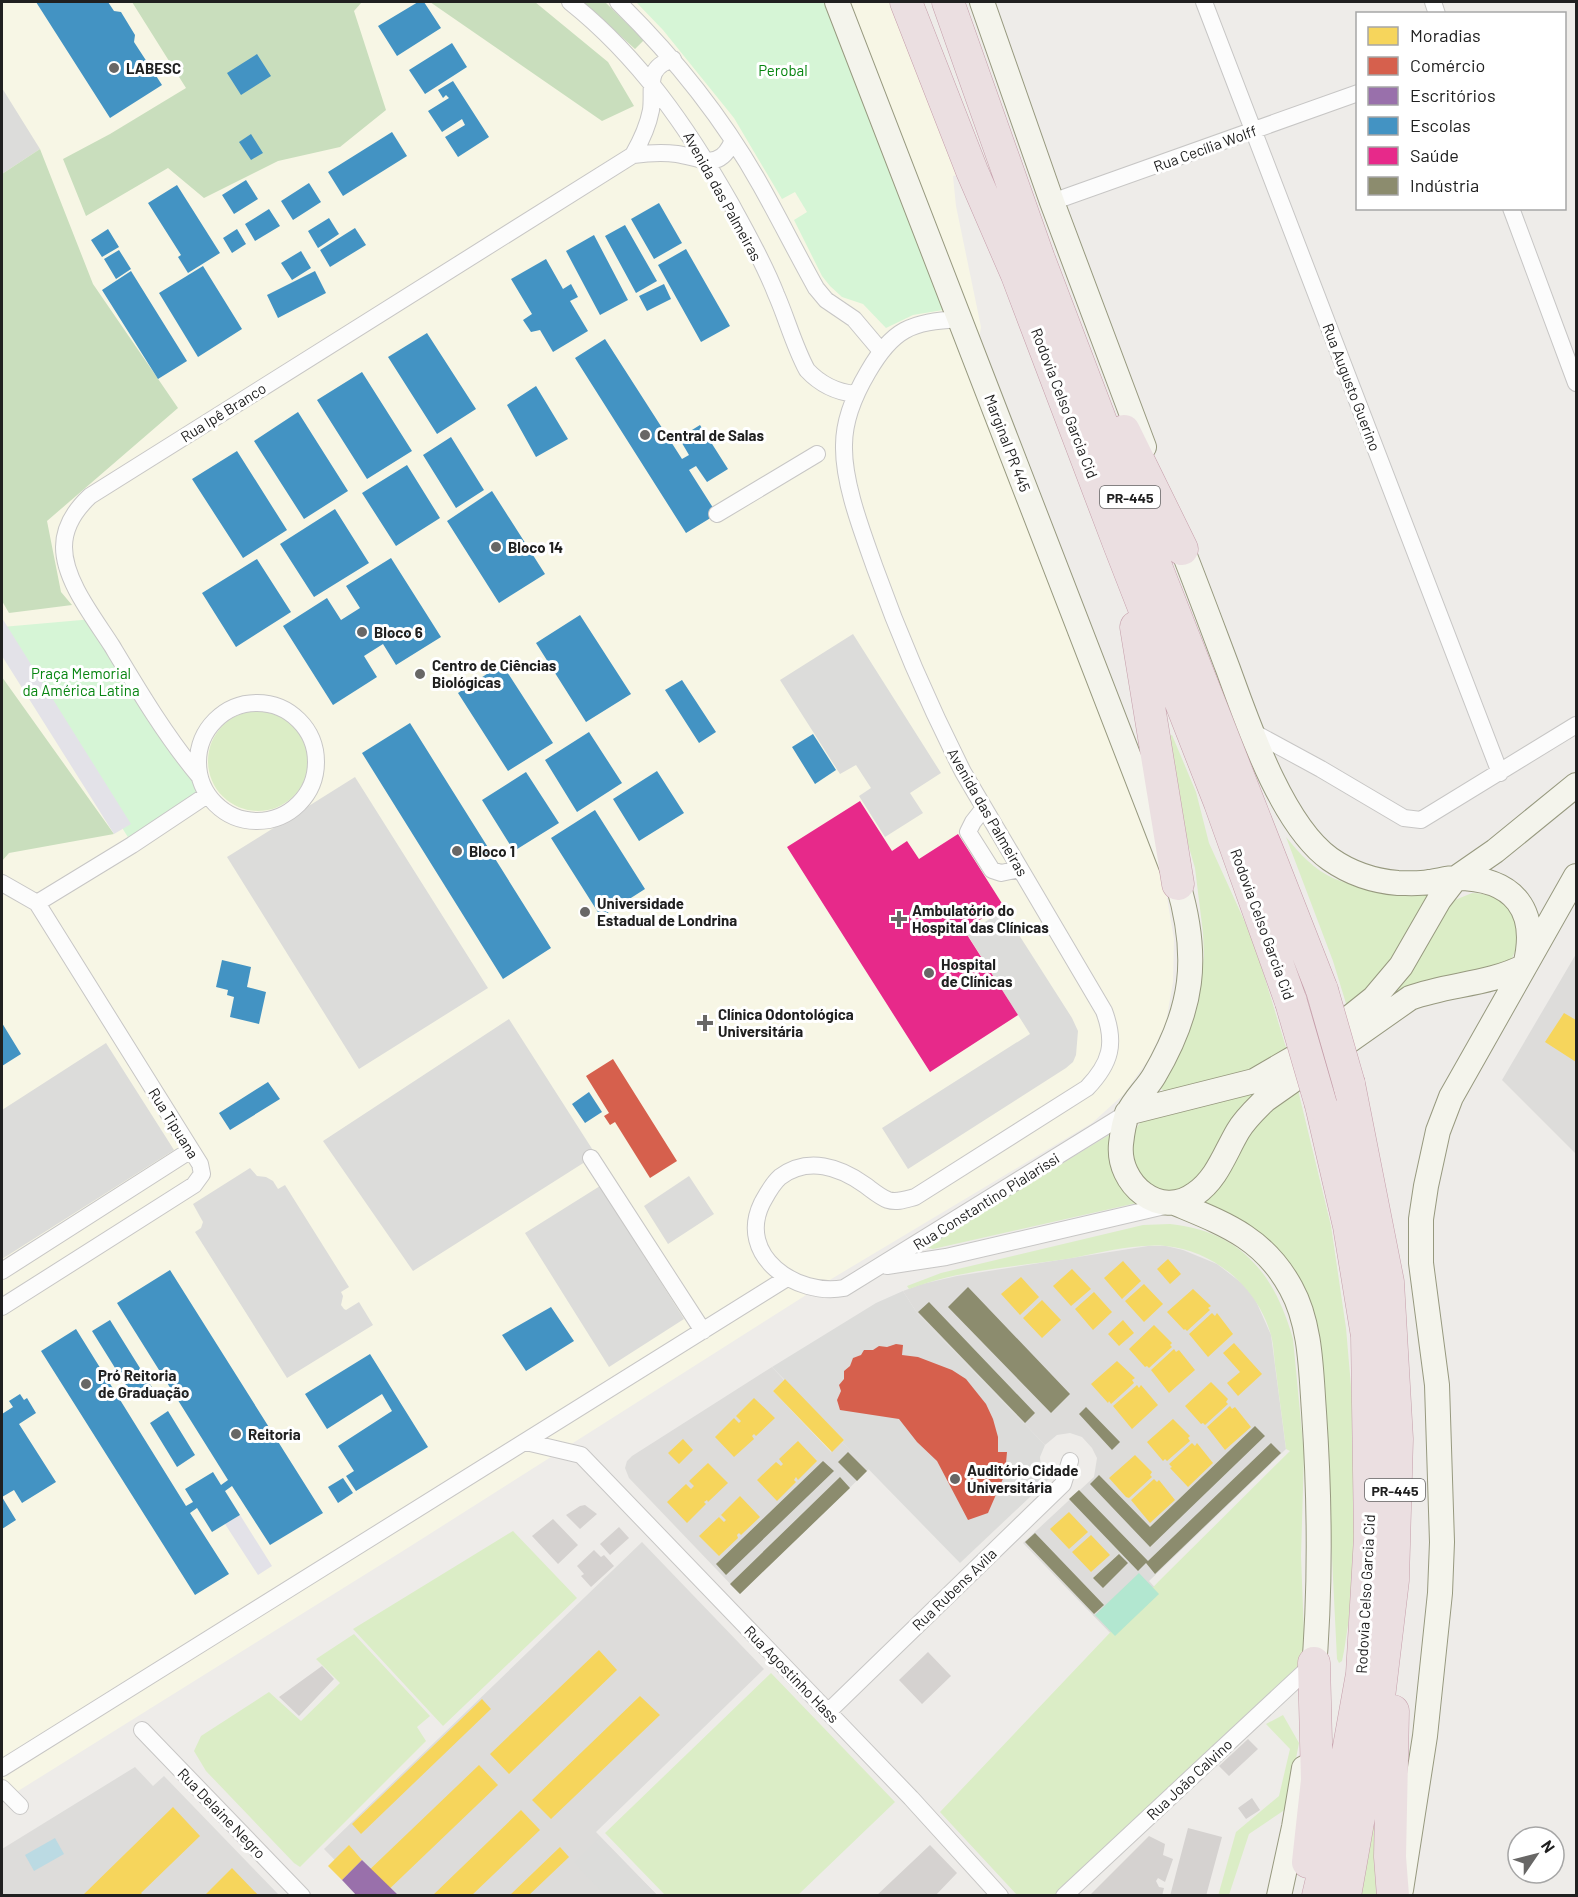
<svg xmlns="http://www.w3.org/2000/svg" width="1578" height="1897" font-family="Barlow,sans-serif">
<style>
.residential{fill:#dddcda}
.education{fill:#f7f6e5}
.religious{fill:#dcdcda}
.grass{fill:#dbedc6}
.forest{fill:#c9debd}
.park{fill:#d6f5d6}
.pitch{fill:#b2e7d0}
.plaza{fill:#e3e2e8}
.water{fill:#bbdae3}
.homes{fill:#f6d55c}
.shops{fill:#d6604d}
.offices{fill:#9970ab}
.schools{fill:#4393c3}
.health{fill:#e7298a}
.industry{fill:#8c8c6e}
.building{fill:#d5d2d0}
.lines{fill:none;stroke-linecap:round;stroke-linejoin:round}
.street-casing{stroke:#c7c6c5;stroke-width:18}
.secondary-casing{stroke:#97997f;stroke-width:26}
.highway-casing{stroke:#c59eaa;stroke-width:33}
.street{stroke:#fcfcfc;stroke-width:16}
.secondary{stroke:#f4f4ec;stroke-width:24}
.highway{stroke:#ebdfe1;stroke-width:32}
.highway-bridge-casing{stroke:#c59eaa;stroke-width:33;stroke-linecap:butt}
.highway-bridge{stroke:#ebdfe1;stroke-width:32}
.poi-dot{fill:#686766;stroke:#fff;stroke-width:2}
.labels{text-anchor:middle;dominant-baseline:central;stroke-width:6;stroke-linejoin:round;paint-order:stroke}
.shield{fill:#fff;stroke:#636363;stroke-width:1.5}
.shield-label{font-size:14px;font-weight:bold;fill:#202020}
.poi-label{font-size:15px;font-weight:bold;fill:#202020;stroke:#fff;text-anchor:start}
.park-label{font-size:15px;fill:#078510;stroke:#fff}
.street-label{font-size:15px;fill:#202020;stroke:#fff}
</style>
<rect width="100%" height="100%" fill="#eeece9"/>
<path class="residential" d="M1576,954V1154L1502,1080Z
M1148,1246H1166L1183,1250L1217,1264L1243,1284L1255,1299L1271,1335L1286,1449L1149,1581L1161,1594L1115,1638L1023,1543L1094,1477L1097,1458L1092,1448L1082,1437L1070,1433L1057,1435L1045,1445L917,1313L903,1291L922,1284L957,1276Z
M772,1367L784,1380L773,1391L831,1452L842,1442L869,1469L740,1594L629,1478L625,1468L627,1461L632,1456Z
M642,1542L764,1669L596,1832L657,1895H369L324,1849Z
M135,1767L153,1786L164,1776L279,1895L2,1896V1849Z"/>
<path class="education" d="M2,2H902L972,171L953,176L956,206L981,327L974,370L1145,827L1165,886L1174,939L1173,982L1166,1022L1148,1060L1123,1095L1092,1123L833,1278L406,1549L2,1801Z"/>
<path class="religious" d="M2,88L40,149L2,174Z
M853,634L941,773L910,793L923,813L885,837L859,796L871,788L856,765L840,774L780,680Z
M355,777L488,988L359,1069L227,857Z
M1003,910L1072,1018L1078,1031L1076,1055L1073,1062L1066,1068L908,1169L882,1128L1030,1034L967,934Z
M509,1019L596,1155L413,1271L323,1141Z
M106,1043L174,1150L2,1259V1110Z
M250,1168L257,1176L266,1177L273,1181L278,1189L285,1185L349,1287L341,1292L343,1296L341,1305L344,1309L346,1310L359,1302L373,1325L287,1378L195,1232L201,1228L203,1222L193,1204Z
M689,1176L714,1214L668,1244L644,1206Z
M600,1186L684,1319L609,1367L525,1233Z
M903,1291L917,1313L1045,1445L1040,1457L1041,1468L1049,1479L960,1563L842,1442L844,1440L772,1367L876,1303Z
M600,1837L657,1895H605L574,1863Z"/>
<path class="grass" d="M208 761a50 50 0 1 1 100 0a50 50 0 1 1-100 0Z
M1172,735L1196,792L1209,843L1254,942L1287,1051L1265,1065L1184,1090L1164,1091L1159,1087L1181,1051L1189,1032L1198,1004L1204,956L1203,933L1195,868L1174,796L1169,736Z
M1286,837C1293,845 1300,854 1308,861C1339,891 1387,891 1427,894L1430,895L1403,949L1348,1010L1333,961Z
M1472,893C1512,894 1531,929 1509,963L1390,999L1387,997L1446,908L1455,900Z
M1258,1090C1248,1104 1207,1176 1197,1182C1191,1185 1179,1192 1172,1192C1163,1193 1153,1187 1147,1182C1128,1163 1124,1137 1145,1118Z
M1298,1090L1331,1226L1346,1328L1355,1433V1579L1344,1651L1342,1661L1339,1663L1337,1659L1324,1395L1310,1309L1201,1203C1223,1190 1229,1166 1241,1145C1257,1119 1274,1107 1298,1090Z
M1109,1135L1112,1136L1141,1202L933,1249L924,1247Z
M1170,1224C1240,1231 1275,1274 1293,1339L1304,1454L1301,1556L1305,1661L1055,1895H1017L940,1812L1159,1581L1290,1451L1286,1449C1283,1423 1279,1397 1276,1371C1274,1360 1274,1346 1271,1335C1258,1288 1215,1251 1166,1246C1135,1243 1096,1254 1066,1259C1014,1267 958,1270 909,1289L907,1286L941,1273L1143,1225Z
M513,1531L577,1598L443,1726L353,1629Z
M354,1634L430,1716L417,1727L426,1741L300,1867L294,1863L206,1771L194,1751L201,1736L269,1692L301,1721L340,1683L316,1659Z
M771,1673L895,1802L798,1895H665L605,1833Z
M1283,1715L1299,1743L1286,1809L1249,1834L1229,1895L1218,1896L1236,1832L1279,1796L1290,1749L1266,1724Z
M1375,1800L1382,1895L1356,1896Z"/>
<path class="forest" d="M132,2H362L354,11L386,110L340,147L278,161L204,198L168,168L86,216L63,159L110,134L186,88Z
M430,2H535L608,62L634,106L602,121Z
M583,2H605L644,40L635,49Z
M40,149L93,284L178,408L47,521L61,592L72,605L9,613L2,601V174Z
M2,677L114,834L9,853L2,861Z"/>
<path class="park" d="M636,2H830L949,309L913,315L886,328L863,304L842,297L830,286L822,276L794,220L807,212L795,192L782,199L734,118L663,30Z
M93,619L203,797L131,842L2,637V627Z"/>
<path class="pitch" d="M1139,1573L1159,1594L1115,1636L1095,1615Z"/>
<path class="plaza" d="M2,618L131,824L114,834L2,656Z
M240,1515L272,1566L258,1575L225,1524Z"/>
<path class="water" d="M55,1838L64,1854L34,1871L25,1855Z"/>
<path class="homes" d="M1564,1013L1576,1020V1062L1545,1042Z
M1168,1259L1181,1274L1170,1284L1157,1269Z
M1123,1261L1141,1281L1122,1299L1104,1278Z
M1072,1269L1091,1289L1071,1306L1053,1286Z
M1021,1277L1039,1297L1020,1315L1001,1294Z
M1144,1284L1163,1304L1144,1322L1125,1301Z
M1193,1289L1211,1306L1208,1308L1210,1310L1187,1331L1185,1329L1184,1330L1167,1312Z
M1094,1292L1112,1312L1093,1330L1075,1309Z
M1042,1300L1061,1320L1042,1338L1023,1318Z
M1212,1313L1215,1316L1217,1313L1233,1334L1208,1357L1189,1334Z
M1123,1320L1134,1333L1119,1346L1108,1334Z
M1154,1325L1172,1343L1170,1345L1172,1347L1149,1368L1147,1366L1145,1367L1129,1349Z
M1234,1343L1262,1374L1238,1396L1227,1383L1240,1372L1223,1353Z
M1174,1349L1176,1352L1179,1350L1195,1370L1169,1393L1151,1370Z
M1117,1361L1135,1378L1132,1380L1134,1383L1111,1404L1109,1401L1108,1403L1091,1384Z
M785,1379L844,1440L832,1452L773,1391Z
M1211,1382L1228,1399L1226,1402L1228,1404L1205,1425L1203,1423L1201,1424L1185,1406Z
M1137,1385L1139,1388L1141,1385L1158,1405L1132,1429L1113,1406Z
M754,1398L775,1418L756,1436L754,1434L752,1436L754,1439L734,1457L715,1437L734,1418L739,1423L741,1421L736,1416Z
M1230,1406L1232,1409L1235,1407L1251,1427L1225,1450L1207,1427Z
M1173,1419L1190,1436L1188,1438L1190,1441L1167,1461L1165,1459L1163,1461L1147,1442Z
M683,1439L693,1450L679,1464L668,1453Z
M798,1441L817,1461L798,1480L796,1477L794,1480L796,1482L777,1501L757,1480L776,1462L781,1466L783,1464L779,1459Z
M1192,1443L1195,1446L1197,1443L1213,1463L1188,1487L1170,1468L1172,1467L1169,1464Z
M1135,1455L1152,1472L1150,1475L1152,1477L1129,1498L1126,1497L1109,1478Z
M708,1463L728,1483L708,1502L707,1500L704,1502L706,1504L687,1523L667,1502L686,1484L691,1489L694,1486L689,1481Z
M1154,1479L1157,1482L1159,1480L1175,1500L1150,1523L1131,1500Z
M740,1496L760,1517L741,1535L739,1533L737,1535L738,1538L719,1556L699,1536L719,1517L724,1522L726,1520L721,1515Z
M1069,1512L1088,1532L1069,1549L1050,1529Z
M1091,1535L1110,1555L1091,1572L1072,1552Z
M599,1650L617,1670L509,1774L490,1754Z
M640,1696L660,1715L551,1819L532,1800Z
M482,1699L491,1709L361,1834L352,1824Z
M479,1765L498,1785L382,1896L363,1876Z
M173,1807L200,1836L141,1893L144,1896H82Z
M521,1810L540,1830L471,1896H432Z
M349,1845L362,1860L342,1880L328,1866Z
M560,1847L569,1857L528,1896H509Z
M232,1868L259,1896H204Z"/>
<path class="shops" d="M613,1059L677,1161L650,1178L615,1122L610,1125L604,1116L609,1113L586,1076Z
M896,1344L903,1345L902,1355L918,1357L952,1370L966,1379L986,1404L993,1419L998,1437V1452H1007L1005,1474L988,1513L968,1520L937,1461L917,1442L899,1419L840,1410L837,1400L841,1391L839,1385L844,1379V1371L850,1366L853,1358L861,1355L864,1350H873L879,1346L887,1347Z"/>
<path class="offices" d="M362,1860L399,1896H357L342,1880Z"/>
<path class="schools" d="M36,2H108L114,11L121,12L135,35L134,42L162,85L110,118Z
M418,2H424L441,28L397,56L378,26Z
M452,43L467,67L425,94L409,70Z
M257,54L271,76L241,95L227,73Z
M453,81L489,137L458,157L445,137L465,125L462,119L442,132L428,111L449,98L446,95L443,98L438,90Z
M392,132L407,156L343,196L328,172Z
M251,134L263,153L251,160L239,142Z
M246,180L258,199L234,214L222,195Z
M309,183L321,202L293,220L281,201Z
M177,185L220,253L188,273L178,257L181,255L148,203Z
M659,203L682,243L654,259L631,219Z
M269,209L280,226L255,241L245,224Z
M329,218L339,234L318,248L308,231Z
M625,225L657,281L636,293L605,236Z
M355,228L366,245L330,267L320,250Z
M108,229L119,247L102,257L91,240Z
M237,229L246,244L232,253L223,238Z
M594,235L628,300L600,315L566,251Z
M686,249L730,326L701,342L658,265Z
M119,250L131,269L116,279L104,259Z
M301,251L311,268L292,280L281,263Z
M546,259L563,289L571,284L578,297L570,301L588,331L553,352L540,330L531,332L523,320L532,314L511,279Z
M203,266L242,329L198,357L159,293Z
M131,271L187,361L158,379L102,290Z
M315,271L326,293L278,318L267,295Z
M664,284L671,299L647,311L639,296Z
M427,333L476,409L437,434L388,357Z
M605,339L682,459L689,455L679,438L700,425L728,469L707,482L696,466L689,470L717,514L686,533L575,358Z
M362,372L412,451L367,479L317,400Z
M536,386L568,439L536,457L507,405Z
M298,412L348,491L304,519L254,441Z
M451,437L484,490L456,508L423,455Z
M237,451L287,530L243,558L192,479Z
M407,465L440,518L396,546L362,493Z
M492,491L545,574L499,603L447,521Z
M335,509L369,563L314,597L280,544Z
M391,558L441,637L396,665L383,644L364,656L377,677L333,705L283,626L327,598L341,620L360,608L346,586Z
M257,559L291,612L236,647L202,593Z
M580,615L631,694L586,722L536,643Z
M502,664L553,743L508,771L458,693Z
M682,680L716,732L699,743L665,690Z
M410,723L551,948L503,979L362,753Z
M589,732L622,783L577,812L545,760Z
M813,734L836,770L815,784L792,747Z
M657,771L684,813L639,841L613,799Z
M526,772L559,823L514,851L482,800Z
M595,810L645,889L601,917L551,838Z
M222,960L251,967L247,987L266,992L259,1024L230,1017L234,997L227,995L228,990L216,987Z
M2,1023L21,1054L2,1066Z
M268,1082L280,1099L230,1130L219,1113Z
M589,1092L602,1112L585,1123L572,1104Z
M170,1270L323,1513L270,1545L232,1486L225,1491L240,1515L212,1532L197,1508L190,1513L229,1574L195,1595L41,1351L76,1329L186,1506L193,1502L185,1489L213,1472L221,1485L228,1480L117,1303Z
M551,1307L574,1341L526,1371L502,1335Z
M110,1320L153,1389L135,1400L92,1331Z
M370,1354L428,1447L356,1491L346,1476L354,1471L338,1446L392,1411L382,1394L327,1429L305,1394Z
M20,1394L24,1400L27,1398L36,1413L19,1424L56,1482L22,1503L14,1490L2,1497L16,1520L2,1529V1414L13,1407L9,1401Z
M168,1411L195,1455L177,1467L150,1423Z
M343,1478L353,1493L338,1503L328,1487Z"/>
<path class="health" d="M860,801L892,851L907,841L919,859L958,834L1003,905L964,930L1018,1015L930,1072L787,847Z"/>
<path class="industry" d="M968,1287L1070,1394L1051,1413L948,1307Z
M929,1302L1035,1413L1025,1423L918,1312Z
M1086,1407L1120,1442L1112,1450L1079,1414Z
M1255,1426L1265,1436L1150,1547L1090,1484L1099,1475L1150,1527Z
M1271,1443L1281,1453L1155,1574L1146,1563L1138,1571L1069,1499L1079,1490L1148,1561Z
M848,1452L867,1471L857,1481L838,1462Z
M823,1461L834,1471L726,1575L716,1564Z
M840,1477L850,1488L740,1594L730,1584Z
M1035,1533L1104,1605L1094,1614L1025,1542Z
M1119,1554L1128,1563L1103,1588L1093,1578Z"/>
<path class="building" d="M585,1505L597,1514L580,1529L566,1515L580,1506Z
M553,1519L578,1545L558,1564L532,1536Z
M619,1527L629,1538L610,1555L600,1544Z
M594,1550L601,1557L604,1555L614,1566L591,1587L581,1576L584,1574L577,1566Z
M928,1652L951,1676L922,1704L899,1680Z
M322,1666L334,1679L299,1716L279,1697Z
M1248,1739L1258,1749L1229,1776L1219,1766Z
M1252,1798L1260,1810L1246,1819L1238,1808Z
M1188,1828L1222,1837L1206,1896H1170Z
M1149,1836L1165,1844L1163,1855L1173,1859L1165,1882L1158,1878L1156,1881L1159,1887L1164,1888L1162,1896H1089Z
M930,1845L957,1873L935,1896H876Z"/>
<g class="lines">
<g class="street-casing">
<path id="street" d="M570,2C639,57 688,128 731,204C747,233 764,263 776,294C787,319 794,346 807,370C820,384 836,392 855,394
M618,2C674,57 723,118 761,186C780,220 797,254 816,288L826,300L854,319L881,351
M1204,2L1500,773
M1433,2L1437,14
M633,155C641,141 648,126 651,110C654,87 644,68 673,59
M1052,202L1358,93
M1511,208L1576,383
M960,319C910,322 893,329 868,372C855,394 844,419 844,445C843,483 862,531 875,568C900,638 929,705 963,772L1104,1011C1116,1043 1111,1063 1087,1088L915,1197C907,1199 897,1203 888,1200C880,1197 872,1190 865,1185C840,1167 808,1156 780,1177C772,1184 767,1194 762,1203C736,1256 797,1297 844,1288L1127,1113
M717,514L817,454
M198 762a59 59 0 1 1 118 0a59 59 0 1 1-118 0Z
M1251,731L1321,769L1404,818L1421,820L1576,725
M199,776C165,735 139,691 112,646C95,619 64,581 64,547C64,527 75,510 90,496L633,155C648,153 662,152 677,154C702,158 720,172 733,140
M984,808L973,822L968,832L992,870L1001,873L1020,869
M2,883L37,903L200,1164L202,1174L194,1185L2,1307
M37,903L132,845L207,795
M591,1158L703,1331
M887,1266L946,1257L1169,1205
M2,1271L191,1150
M526,1442L581,1455L911,1798L1000,1896
M829,1711L1063,1484L1070,1461
M142,1730L302,1896
M2,1768L787,1278
M2,1788L20,1806
M1064,1896L1314,1663"/>
</g>
<g class="secondary-casing">
<path id="secondary" d="M837,2L1178,884C1200,958 1193,1010 1154,1076C1147,1088 1134,1100 1128,1113C1124,1121 1122,1135 1121,1144C1117,1184 1160,1220 1195,1194C1217,1179 1225,1153 1238,1131C1245,1119 1255,1110 1265,1100L1410,998C1447,984 1488,985 1525,966C1539,911 1515,878 1456,878C1447,878 1438,881 1429,882C1419,884 1408,883 1398,883C1373,881 1350,873 1330,859C1282,825 1248,724 1228,669C1211,624 1194,578 1176,533
M982,2L1052,202L1144,447
M1127,1113L1254,1081L1297,1056L1344,1022L1374,998L1401,966L1439,900L1456,878L1495,851L1576,785
M1177,1204C1225,1224 1264,1238 1291,1288C1311,1324 1311,1371 1314,1412C1320,1501 1321,1591 1313,1680
M1401,1890L1425,1736L1440,1593L1442,1542L1437,1385L1421,1263V1219L1426,1186L1438,1131L1451,1097L1576,876
M1279,1896L1294,1827L1304,1768"/>
</g>
<g class="highway-casing">
<path id="highway" d="M906,2L972,171L1017,275L1119,544L1220,803L1291,1002
M948,2L1039,259L1159,574L1322,990
M1124,431L1182,549
M1136,627L1178,884
M1393,1711L1390,1857L1393,1896
M1308,1862L1317,1780L1314,1663
M1318,1896L1336,1819L1362,1674L1370,1537L1367,1336L1349,1226L1321,1105
M1345,1896L1377,1714L1393,1580L1397,1439L1388,1282L1349,1084"/>
</g>
<use href="#street" class="street"/>
<use href="#secondary" class="secondary"/>
<use href="#highway" class="highway"/>
<g class="highway-bridge-casing">
<path id="highway-bridge" d="M1322,990L1349,1084
M1291,1002L1321,1105"/>
</g>
<use href="#highway-bridge" class="highway-bridge"/>
</g>
<g class="poi-dot">
<circle cx="114" cy="68" r="6"/>
<circle cx="645" cy="435" r="6"/>
<circle cx="496" cy="547" r="6"/>
<circle cx="362" cy="632" r="6"/>
<circle cx="420" cy="674" r="6"/>
<circle cx="457" cy="851" r="6"/>
<circle cx="585" cy="912" r="6"/>
<path d="M896 910h6v6h6v6h-6v6h-6v-6h-6v-6h6z"/>
<circle cx="929" cy="973" r="6"/>
<path d="M702 1014h6v6h6v6h-6v6h-6v-6h-6v-6h6z"/>
<circle cx="86" cy="1384" r="6"/>
<circle cx="236" cy="1434" r="6"/>
<circle cx="955" cy="1479" r="6"/>
</g>
<g class="labels">
<g class="shield">
<rect x="1100" y="486" width="60" height="22" rx="4.5"/>
<rect x="1365" y="1479" width="60" height="22" rx="4.5"/>
</g>
<g class="shield-label">
<text x="1130" y="497">PR-445</text>
<text x="1395" y="1490">PR-445</text>
</g>
<g class="poi-label">
<text x="126" y="68">LABESC</text>
<text x="657" y="435">Central de Salas</text>
<text x="508" y="547">Bloco 14</text>
<text x="374" y="632">Bloco 6</text>
<text x="432" y="665">Centro de Ciências<tspan x="432" dy="17">Biológicas</tspan></text>
<text x="469" y="851">Bloco 1</text>
<text x="597" y="903">Universidade<tspan x="597" dy="17">Estadual de Londrina</tspan></text>
<text x="912" y="910">Ambulatório do<tspan x="912" dy="17">Hospital das Clínicas</tspan></text>
<text x="941" y="964">Hospital<tspan x="941" dy="17">de Clínicas</tspan></text>
<text x="718" y="1014">Clínica Odontológica<tspan x="718" dy="17">Universitária</tspan></text>
<text x="98" y="1375">Pró Reitoria<tspan x="98" dy="17">de Graduação</tspan></text>
<text x="248" y="1434">Reitoria</text>
<text x="967" y="1470">Auditório Cidade<tspan x="967" dy="17">Universitária</tspan></text>
</g>
<g class="park-label">
<text x="783" y="70">Perobal</text>
<text x="81" y="673">Praça Memorial<tspan x="81" dy="17">da América Latina</tspan></text>
</g>
<g class="street-label">
<text transform="translate(1205 148) rotate(-20)">Rua Cecília Wolff</text>
<text transform="translate(723 196) rotate(61)">Avenida das Palmeiras</text>
<text transform="translate(1352 387) rotate(69)">Rua Augusto Guerino</text>
<text transform="translate(1065 403) rotate(69)">Rodovia Celso Garcia Cid</text>
<text transform="translate(223 412) rotate(-32)">Rua Ipê Branco</text>
<text transform="translate(1008 443) rotate(69)">Marginal PR 445</text>
<text transform="translate(988 812) rotate(60)">Avenida das Palmeiras</text>
<text transform="translate(1263 924) rotate(70)">Rodovia Celso Garcia Cid</text>
<text transform="translate(174 1123) rotate(58)">Rua Tipuana</text>
<text transform="translate(986 1201) rotate(-32)">Rua Constantino Pialarissi</text>
<text transform="translate(954 1589) rotate(-44)">Rua Rubens Avila</text>
<text transform="translate(1365 1594) rotate(-87)">Rodovia Celso Garcia Cid</text>
<text transform="translate(792 1674) rotate(46)">Rua Agostinho Hass</text>
<text transform="translate(1189 1779) rotate(-43)">Rua João Calvino</text>
<text transform="translate(222 1813) rotate(46)">Rua Delaine Negro</text>
</g>
</g>
<rect width="1578" height="1897" fill="none" stroke="#202020" stroke-width="6"/>
<rect x="1356" y="12" width="210" height="198" fill="#ffffff" stroke="#a6a6a6" stroke-width="1.5"/>
<rect x="1368" y="27" width="30" height="18" fill="#f6d55c" stroke="#a6a6a6" stroke-width="1.5"/>
<text x="1410" y="42" font-size="18" fill="#202020">Moradias</text>
<rect x="1368" y="57" width="30" height="18" fill="#d6604d" stroke="#a6a6a6" stroke-width="1.5"/>
<text x="1410" y="72" font-size="18" fill="#202020">Comércio</text>
<rect x="1368" y="87" width="30" height="18" fill="#9970ab" stroke="#a6a6a6" stroke-width="1.5"/>
<text x="1410" y="102" font-size="18" fill="#202020">Escritórios</text>
<rect x="1368" y="117" width="30" height="18" fill="#4393c3" stroke="#a6a6a6" stroke-width="1.5"/>
<text x="1410" y="132" font-size="18" fill="#202020">Escolas</text>
<rect x="1368" y="147" width="30" height="18" fill="#e7298a" stroke="#a6a6a6" stroke-width="1.5"/>
<text x="1410" y="162" font-size="18" fill="#202020">Saúde</text>
<rect x="1368" y="177" width="30" height="18" fill="#8c8c6e" stroke="#a6a6a6" stroke-width="1.5"/>
<text x="1410" y="192" font-size="18" fill="#202020">Indústria</text>
<g transform="translate(1536 1855) rotate(55)"><circle r="28" fill="#ffffff" stroke="#a6a6a6" stroke-width="1.5"/>
<path d="M0-4.5L10 22L0 15L-10 22Z" fill="#686766"/>
<text y="-9" font-size="16" font-weight="bold" text-anchor="middle" fill="#202020">N</text>
</g>
</svg>
